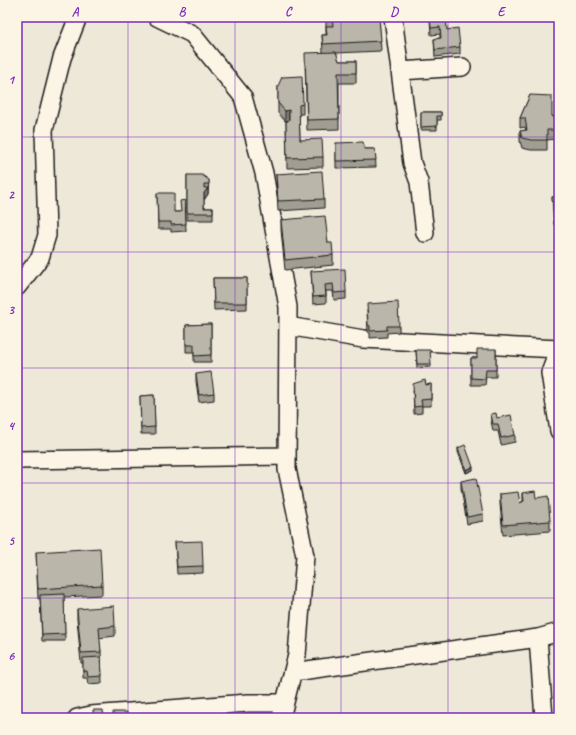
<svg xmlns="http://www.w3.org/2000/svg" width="576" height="735" font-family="Caveat,sans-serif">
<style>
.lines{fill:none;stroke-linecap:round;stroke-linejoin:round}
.street-casing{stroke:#1c1c1c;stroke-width:20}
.street{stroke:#fcf5e5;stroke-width:17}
.wall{fill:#a09d92;stroke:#1c1c1c}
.shaded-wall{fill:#827f77;stroke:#1c1c1c}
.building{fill:#bab6aa;stroke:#1c1c1c}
.grid{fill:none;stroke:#7b2cbf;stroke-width:1;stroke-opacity:0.55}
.neatline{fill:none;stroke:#7b2cbf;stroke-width:1.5}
.grid-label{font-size:13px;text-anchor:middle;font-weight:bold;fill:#7b2cbf}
</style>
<rect width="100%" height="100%" fill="#eee8d9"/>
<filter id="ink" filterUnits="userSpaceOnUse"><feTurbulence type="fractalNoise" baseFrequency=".025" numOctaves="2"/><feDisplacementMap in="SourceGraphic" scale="8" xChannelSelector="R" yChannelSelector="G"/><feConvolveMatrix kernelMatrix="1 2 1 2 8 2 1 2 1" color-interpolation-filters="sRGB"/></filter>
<g filter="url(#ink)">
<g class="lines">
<g class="street-casing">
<path id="street" d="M157,17L192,34L243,97L264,173L288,307L287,469L305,556L297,655L281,718
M393,17L412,163L419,182L425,233
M400,71L462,67
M17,287L40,258L47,235L44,130L62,58L78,17
M288,326L363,339L559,349
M559,349L550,373L559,431
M17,460L287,456
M538,638L544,718
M293,672L538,638L559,632
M77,718L91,715L248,703H285"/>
</g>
<use href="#street" class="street"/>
</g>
<path class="wall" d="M326,17H379L381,51L336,53L339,61H356V83H339V129L307,130L305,63L323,52L322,35H326Z
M436,17H463V20L446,21L447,30L460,47V54L435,57L434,39L440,38V34L431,35L430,18Z
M278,86L303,104V114H299L300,140L323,157V167L287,168L286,122L289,120L285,121L278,113Z
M530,95L556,119V139L547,140V150H531L522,148L520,141V131L526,130L525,127L520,128V118Z
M421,112H441V120H437V130H421Z
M336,143L365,149H375L376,167L336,168Z
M276,174L324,199V208L278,211Z
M187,175L209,180L208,194L204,200V208H213V220H187Z
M157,193L174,212H181L185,200L186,231L171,232V229H158Z
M552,197H559V224L554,225Z
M281,220L328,243L333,255V265L285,270L281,230Z
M311,271L346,292V299L334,300L333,291H326V303L313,304Z
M213,278H247V309L214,310Z
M367,310L399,326V332L387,333V337L370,338V333L368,332Z
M211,324V362H194V352H186V325Z
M496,349V377H486L485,385H471V358H477Z
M416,350L431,364V367L417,368Z
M196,374L214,393V400L199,402L196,381Z
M431,384V406H422V413L414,414L413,390L426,385Z
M154,395L155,434H141L140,396Z
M491,414L497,418L515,435V442L501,445L498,431H493L491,421Z
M458,448L473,470L466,473L458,452Z
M461,481L483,514V521L467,524L461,488Z
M523,493L536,498L550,521V531L503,535L500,504V494L520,503L523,501Z
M175,542L203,566V573L177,574Z
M36,552L102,585V595L64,597L65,641H42L40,598L38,599Z
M77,609L115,626V636L99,638L101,652L102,683L88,684L87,678H83V663H81L77,619Z"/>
<path class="shaded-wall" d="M289,110V120L285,121V111Z
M208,188V194L204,200V193Z
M473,467V470L466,473V470Z"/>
<path class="building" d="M332,17H379L381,41L323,44L322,35H327L326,26H333Z
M436,17H446L447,30L458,28L460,47L435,50L434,39L441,38L440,27L431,28L430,18Z
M336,52L339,61H356V73H338L339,119L307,120L305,53Z
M302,76L303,104L299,105L300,140L322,139L323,157L287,158L286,122L289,120V110L285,111L278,103V86L282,77Z
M530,95L552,96V116L556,119V130H547V140H531L522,138L520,131L527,130L525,118H520Z
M421,112H441V116H437V126L421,127Z
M363,142L365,149H375L376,160L336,161V143Z
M322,171L324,199L278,201L276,174Z
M187,175H202L209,180V184H204V188H208L204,193V208H213V213H187Z
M157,193H174V212H181L180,201L185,200L186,224L171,225V222H158Z
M552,197H559V217L554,218Z
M325,216L328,243H332L333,255L285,260L281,220Z
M345,269L346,292L334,293L333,284L325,285L326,296L313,297L311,271Z
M213,278H247V303H214Z
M398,302L399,326H387V330L370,331V326L368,325L367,304Z
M211,324V355L194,356V345H186V325Z
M477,349H496V370H486L485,379L471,378V358H477Z
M416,350H430L431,364H417Z
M211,372L214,393L199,395L196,374Z
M425,380L426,385L431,384V399L421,400L422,406L414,407L413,384Z
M154,395L155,427L141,428L140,396Z
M496,413L497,418L511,415L515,435L501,438L498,424H493L491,414Z
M465,445L473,467L466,470L458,448Z
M476,478L483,514L467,517L461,481Z
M535,491L536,498L548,496L550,521L503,525L500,494L518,492L520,503L524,501L523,493Z
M202,541L203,566L177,567L175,542Z
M100,548L102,585L38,589L36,552Z
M64,594L65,634L42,635L40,595Z
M114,606L115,626L99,628L101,652L81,653L77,609Z
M101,657L102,676L88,677L87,671H83V658Z
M93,710H103L104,718H93Z
M113,712H127V718H113Z"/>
</g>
<path class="grid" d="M128,17V718M235,17V718M341,17V718M448,17V718M17,137H559M17,252H559M17,368H559M17,483H559M17,598H559"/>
<rect width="576" height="735" fill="none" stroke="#fcf5e5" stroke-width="44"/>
<rect x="22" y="22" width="532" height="691" class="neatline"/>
<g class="grid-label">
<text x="75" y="16">A</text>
<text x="182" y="16">B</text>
<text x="288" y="16">C</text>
<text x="394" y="16">D</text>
<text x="501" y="16">E</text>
<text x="11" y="84">1</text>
<text x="11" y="199">2</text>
<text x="11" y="314">3</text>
<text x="11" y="430">4</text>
<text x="11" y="545">5</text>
<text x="11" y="660">6</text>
</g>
</svg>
